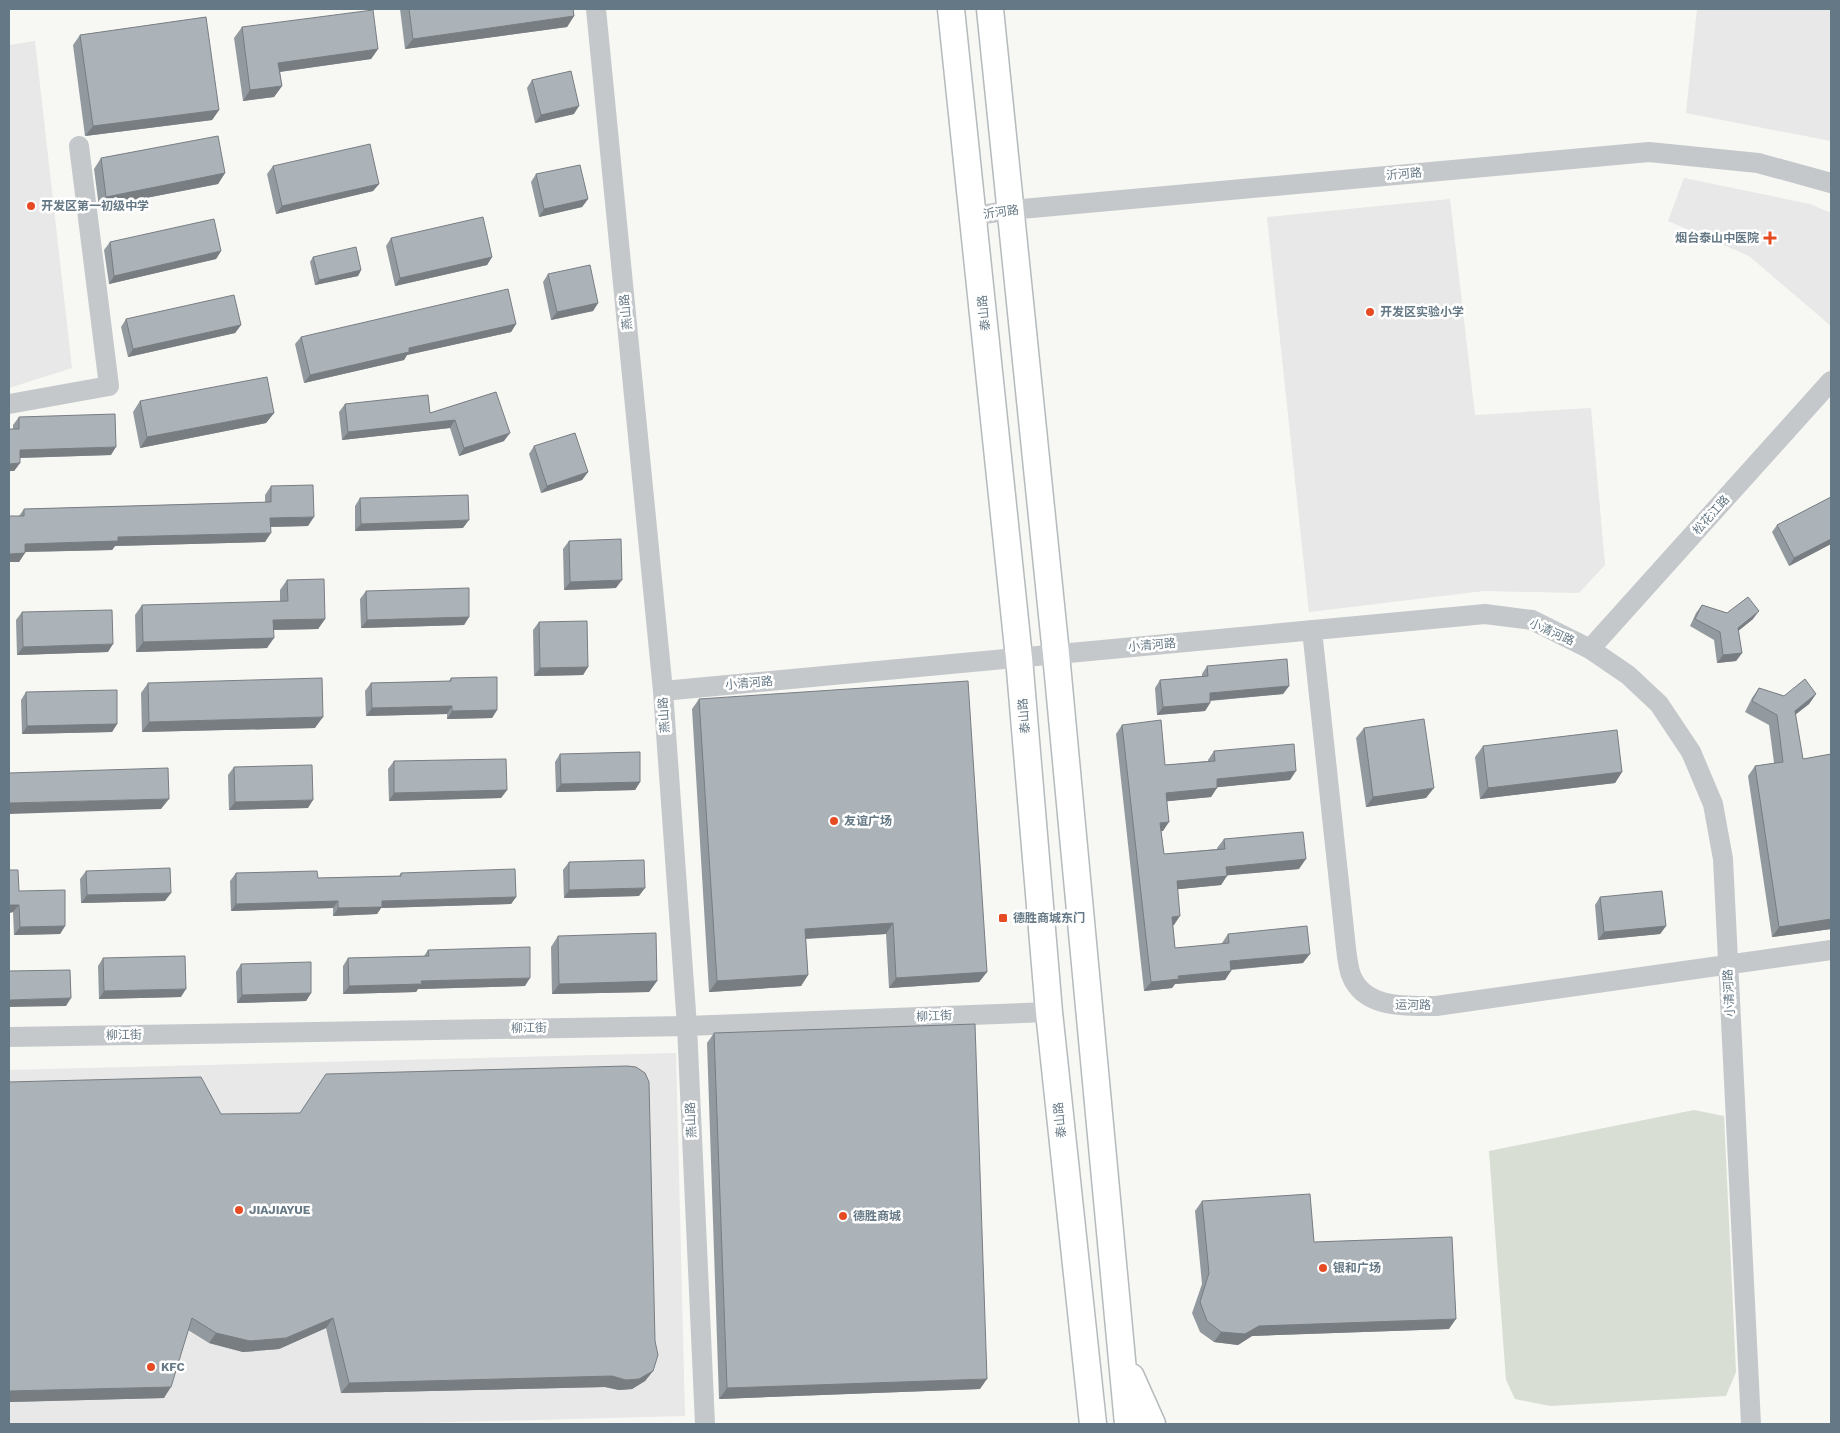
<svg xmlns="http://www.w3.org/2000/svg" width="1840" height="1433" font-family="'Work Sans','Noto Sans SC',sans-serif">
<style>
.built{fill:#e7e8e7}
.green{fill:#d8ded4}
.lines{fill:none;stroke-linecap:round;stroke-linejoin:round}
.major-casing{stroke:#b5babd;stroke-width:29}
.minor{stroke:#c4c8cb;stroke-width:20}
.major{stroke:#fff;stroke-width:26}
.wall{fill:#939a9f}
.shaded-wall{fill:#787d82}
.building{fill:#abb3b9;stroke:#787d82}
.poi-dot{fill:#e64b24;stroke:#fff;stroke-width:2}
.labels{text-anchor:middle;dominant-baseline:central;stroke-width:5;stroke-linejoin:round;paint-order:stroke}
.street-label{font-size:12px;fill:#657885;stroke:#fff}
.poi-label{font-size:12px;font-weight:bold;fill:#657885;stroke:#fff;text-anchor:start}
</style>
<rect width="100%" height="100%" fill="#f7f7f3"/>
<path class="built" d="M1697,9H1831V141L1686,113Z
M35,41L72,368L9,388V45Z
M1684,178L1810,204L1831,213V326L1749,256L1668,221Z
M1450,199L1475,415L1591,408L1605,565L1579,593L1484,591L1309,612L1267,217Z
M676,1053L685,1416L381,1424H9V1070Z"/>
<path class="green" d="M1694,1110L1724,1116L1736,1372L1726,1396L1550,1406L1515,1399L1506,1380L1489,1151Z"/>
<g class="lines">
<g class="major-casing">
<path id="major" d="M951,9L1019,658L1049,1012L1093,1424
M990,9L1056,654L1128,1424
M1131,1377L1152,1424"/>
</g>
<path class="minor" d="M596,9L663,691L687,1026L705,1424
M974,216L1011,210L1649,152L1758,163L1831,183
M9,404L109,386L79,146
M1312,630L1346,948C1347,956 1348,967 1351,975C1364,1009 1406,1006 1436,1006L1831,950
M1590,649L1831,381
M663,691L1485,614L1532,620L1590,649L1628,675L1659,704L1691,752L1713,804L1723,859L1751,1424
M9,1037L687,1026L1049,1012"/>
<use href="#major" class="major"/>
</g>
<path class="wall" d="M400,9H573L574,16L567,27L405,49Z
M242,27L378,49L371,59L280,72L282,86L274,97L243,101L234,38Z
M80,35L219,110L212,120L85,136L73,45Z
M532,80L574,114L535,123L527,88Z
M101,158L225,173L218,184L99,207L94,169Z
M273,166L379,184L373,191L276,214L267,174Z
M536,174L588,199L582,207L539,217L531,182Z
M391,238L492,257L487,265L395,286L386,246Z
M110,242L221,251L216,259L109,284L104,250Z
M313,257L361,270L358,276L315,285L310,262Z
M548,274L598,303L593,311L551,320L543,282Z
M126,319L241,325L235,333L128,357L121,327Z
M516,324L511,332L407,355L404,360L304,383L295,344L301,337Z
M496,392L504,441L459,456L450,428L342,440L339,412L345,404L430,413Z
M140,401L274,413L266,423L140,448L133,412Z
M19,417L111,455L20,458V463L14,471H9V429H13V425Z
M534,446L588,472L582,480L541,493L529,454Z
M271,486L308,526L271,527L265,542L115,546L112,550L25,552L19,562V516L24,509L265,502V495Z
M1831,497V544L1789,566L1772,532L1777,525Z
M360,498L463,528L355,531V506Z
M569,541L616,588L564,590L563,549Z
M287,580L325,619L318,629L274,630L267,648L136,652L135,615L142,605L280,602V590Z
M366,591L469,617L464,625L361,628L360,599Z
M1702,605L1727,613L1753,619L1738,631L1742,653L1736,661L1717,663L1714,640L1690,626L1696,613Z
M22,612L108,652L17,655L16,620Z
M539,622L588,667L583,675L534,676L533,630Z
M1207,666L1289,686L1283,694L1210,701V703L1205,711L1157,715L1155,688L1160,680L1202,676V674Z
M451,678L497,710L492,718L447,719V714L366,716L365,691L371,683L449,681Z
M148,683L315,728L142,732L141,693Z
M1759,688L1784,696L1816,694L1809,704L1795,715L1803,759L1831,754V929L1772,937L1748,776L1755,766L1774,763L1769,725L1745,712L1752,698Z
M26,692L117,724L112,732L22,734L21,700Z
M699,699L987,972L979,982L889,988L886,934L806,939L808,975L801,986L709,992L692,709Z
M1122,725L1165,765L1208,761V760L1214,751L1290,780L1217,787L1211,797L1167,801L1163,831H1161L1164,854L1217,849V848L1224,839L1299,869L1227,875L1221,885L1178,889L1174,925H1173L1175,948L1222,944V943L1228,934L1303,963L1231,970L1225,980L1175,984L1172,988L1144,991L1116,734Z
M1364,728L1426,798L1366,807L1356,738Z
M1483,746L1622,772L1615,783L1480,799L1475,757Z
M560,754L640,782L635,790L556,792L555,762Z
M394,761L507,790L501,798L389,801L388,769Z
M234,767L308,808L229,810L228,775Z
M569,862L639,896L564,898L563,870Z
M9,870L19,891L65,926L60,934L14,935L13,912L9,913Z
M86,871L165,901L81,903L80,879Z
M236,873L318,878L399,876L401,873L516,897L511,904L381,908L377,914L333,916V908L231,911L230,881Z
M1600,897L1666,926L1660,934L1598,940L1595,905Z
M558,936L657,981L649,992L552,994L551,947Z
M428,950L525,986L418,989L416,992L343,994V966L348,958L424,956Z
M103,958L181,997L99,999L98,966Z
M241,964L311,993L306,1001L237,1003L236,972Z
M714,1033L980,1389L719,1399L707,1043Z
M9,1082L221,1114L653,1371L645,1381L632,1389L619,1390L605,1387L341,1393L326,1328L279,1349L243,1352L209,1343L188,1330L164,1398L9,1402Z
M1202,1201L1314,1242L1449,1329L1252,1336L1238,1345L1214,1342L1200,1332L1192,1313L1202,1284L1195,1211Z"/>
<path class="shaded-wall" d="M574,16L567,27L405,49L413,39Z
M378,49L371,59L271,73L278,63Z
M282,86L274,97L243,101L250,90Z
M579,106L574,114L535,123L541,115Z
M219,110L212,120L85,136L93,126Z
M225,173L218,184L99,207L106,197Z
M379,184L373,191L276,214L282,206Z
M588,199L582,207L539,217L544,209Z
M221,251L216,259L109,284L114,276Z
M492,257L487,265L395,286L400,278Z
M361,270L358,276L315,285L319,280Z
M598,303L593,311L551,320L557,312Z
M516,324L511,332L407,355L404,360L304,383L310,375L409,348Z
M241,325L235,333L128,357L133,349Z
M274,413L266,423L140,448L147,437Z
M455,420L450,428L342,440L348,432Z
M510,433L504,441L459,456L464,448Z
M116,447L111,455L14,458L20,450Z
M20,463L14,471H9V464Z
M588,472L582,480L541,493L547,486Z
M314,517L308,526L264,527L270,518Z
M469,520L463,528L355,531L361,524Z
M271,533L265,542L115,546L112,550L19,552L25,544L118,537Z
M1831,539V544L1789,566L1794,558Z
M25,553L19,562H9V554Z
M622,580L616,588L564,590L570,582Z
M1759,611L1753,619L1732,636L1738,628Z
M469,617L464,625L361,628L367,620Z
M325,619L318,629L267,630L273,620Z
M274,638L267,648L136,652L143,642Z
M113,644L108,652L17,655L23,647Z
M1742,653L1736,661L1717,663L1723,655Z
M588,667L583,675L534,676L540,668Z
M1289,686L1283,694L1204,701L1210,693Z
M1816,694L1809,704L1787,721L1795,711Z
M1210,703L1205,711L1157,715L1163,707Z
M452,706L447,714L366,716L372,708Z
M497,710L492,718L447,719L452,711Z
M323,717L315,728L142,732L149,722Z
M117,724L112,732L22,734L27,726Z
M1296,771L1290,780L1210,788L1217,779Z
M1622,772L1615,783L1480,799L1488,788Z
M640,782L635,790L556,792L561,784Z
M1217,788L1211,797L1160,802L1166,793Z
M1434,788L1426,798L1366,807L1373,797Z
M507,790L501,798L389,801L394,793Z
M169,799L161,809L9,814V803Z
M313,800L308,808L229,810L235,802Z
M1169,822L1163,831L1154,832L1160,823Z
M1306,859L1299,869L1220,876L1226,867Z
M1227,876L1221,885L1170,890L1177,881Z
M645,888L639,896L564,898L569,890Z
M171,893L165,901L81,903L87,895Z
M516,897L511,904L381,908L377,914L333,916L338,908L382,901Z
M338,901L333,908L231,911L236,904Z
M9,905H19L13,912L9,913Z
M1180,916L1174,925L1166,926L1172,917Z
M1831,919V929L1772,937L1779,927Z
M893,923L886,934L798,939L805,929Z
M65,926L60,934L14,935L20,927Z
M1666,926L1660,934L1598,940L1604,932Z
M1310,954L1303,963L1224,970L1230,961Z
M1231,971L1225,980L1175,984L1172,988L1144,991L1151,982L1178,976Z
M987,972L979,982L889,988L896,978Z
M808,975L801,986L709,992L717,981Z
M530,978L525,986L418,989L416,992L343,994L349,986L421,981Z
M657,981L649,992L552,994L559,984Z
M186,989L181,997L99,999L104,991Z
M311,993L306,1001L237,1003L242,995Z
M71,998L66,1006L9,1007V1000Z
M333,1318L326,1328L279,1349L243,1352L209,1343L216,1333Z
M1456,1319L1449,1329L1252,1336L1238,1345L1214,1342L1221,1332L1259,1326Z
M653,1371L645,1381L632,1389L619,1390L605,1387L341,1393L349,1383Z
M987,1379L980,1389L719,1399L727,1388Z
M171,1387L164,1398L9,1402V1391Z"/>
<path class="building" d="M409,9H573L574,16L413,39Z
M373,10L378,49L278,63L282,86L250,90L242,27Z
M206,17L219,110L93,126L80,35Z
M571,71L579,106L541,115L532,80Z
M218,136L225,173L106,197L101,158Z
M370,144L379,184L282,206L273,166Z
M580,165L588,199L544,209L536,174Z
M483,217L492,257L400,278L391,238Z
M214,219L221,251L114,276L110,242Z
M356,247L361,270L319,280L313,257Z
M590,265L598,303L557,312L548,274Z
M508,289L516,324L409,348V352L310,375L301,337Z
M234,295L241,325L133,349L126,319Z
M267,377L274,413L147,437L140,401Z
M496,392L510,433L464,448L455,420L348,432L345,404L428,395L430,413Z
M115,414L116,447L20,450V463L9,464V429H19V417Z
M575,433L588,472L547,486L534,446Z
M313,485L314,517L270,518L271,533L118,537V541L25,544V553L9,554V516H24V509L271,502V486Z
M468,495L469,520L361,524L360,498Z
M1831,497V539L1794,558L1777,525Z
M621,539L622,580L570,582L569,541Z
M324,579L325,619L273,620L274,638L143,642L142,605L288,601L287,580Z
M469,588V617L367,620L366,591Z
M1748,597L1759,611L1738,628L1742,653L1723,655L1720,632L1695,619L1702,605L1727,613Z
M112,610L113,644L23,647L22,612Z
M587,621L588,667L540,668L539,622Z
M1287,659L1289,686L1210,693V703L1163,707L1160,680L1208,676L1207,666Z
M497,677V710L452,711V706L372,708L371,683L451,681V678Z
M322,678L323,717L149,722L148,683Z
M1805,679L1816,694L1795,711L1803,759L1831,754V919L1779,927L1755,766L1783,762L1777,715L1752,701L1759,688L1784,696Z
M968,681L987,972L896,978L893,923L805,929L808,975L717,981L699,699Z
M117,690V724L27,726L26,692Z
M1424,719L1434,788L1373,797L1364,728Z
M1161,720L1165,765L1215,761L1214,751L1294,744L1296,771L1217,779V788L1166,793L1169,822L1160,823L1164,854L1225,849L1224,839L1303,832L1306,859L1226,867L1227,876L1177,881L1180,916L1172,917L1175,948L1229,943L1228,934L1307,926L1310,954L1230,961L1231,971L1178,976L1179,979L1151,982L1122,725Z
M1617,730L1622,772L1488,788L1483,746Z
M640,752V782L561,784L560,754Z
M506,759L507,790L394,793V761Z
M312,765L313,800L235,802L234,767Z
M168,768L169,799L9,803V773Z
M644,860L645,888L569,890V862Z
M170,868L171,893L87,895L86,871Z
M515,869L516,897L382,901V907L338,908V901L236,904V873L317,871L318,878L401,876V873Z
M9,870H18L19,891L65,890V926L20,927L19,905H9Z
M1662,891L1666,926L1604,932L1600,897Z
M656,933L657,981L559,984L558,936Z
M530,947V978L421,981L422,984L349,986L348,958L429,956L428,950Z
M185,956L186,989L104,991L103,958Z
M311,962V993L242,995L241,964Z
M70,970L71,998L9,1000V971Z
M975,1024L987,1379L727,1388L714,1033Z
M627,1066L636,1067L645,1073L649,1082L655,1341L658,1355L653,1371L639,1379L626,1380L612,1376L349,1383L333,1318L286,1338L250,1341L216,1333L192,1318L171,1387L9,1391V1082L201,1077L221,1114L300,1113L326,1074Z
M1310,1194L1314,1242L1452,1237L1456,1319L1259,1326L1245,1334L1221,1332L1207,1321L1200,1302L1209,1273L1202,1201Z"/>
<g class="poi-dot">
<circle cx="31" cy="206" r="5"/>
<path d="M1767.5 230.5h5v5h5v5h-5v5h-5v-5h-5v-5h5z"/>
<circle cx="1370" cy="312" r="5"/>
<circle cx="834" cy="821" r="5"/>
<rect x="998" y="913" width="10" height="10" rx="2.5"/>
<circle cx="239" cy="1210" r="5"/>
<circle cx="843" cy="1216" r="5"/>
<circle cx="1323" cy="1268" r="5"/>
<circle cx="151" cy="1367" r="5"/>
</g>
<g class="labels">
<g class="street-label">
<text transform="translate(1404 174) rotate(-5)">沂河路</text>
<text transform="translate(1001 212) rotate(-8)">沂河路</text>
<text transform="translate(626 312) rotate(-96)">燕山路</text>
<text transform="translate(984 313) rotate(-96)">泰山路</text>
<text transform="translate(1711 515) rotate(-48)">松花江路</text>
<text transform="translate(1552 632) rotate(24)">小清河路</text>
<text transform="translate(1152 645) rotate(-5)">小清河路</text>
<text transform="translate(749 683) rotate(-5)">小清河路</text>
<text transform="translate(664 715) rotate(-94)">燕山路</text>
<text transform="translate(1024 716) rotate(-95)">泰山路</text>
<text transform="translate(1729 993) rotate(-93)">小清河路</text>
<text transform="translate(1413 1005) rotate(1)">运河路</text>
<text transform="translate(934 1016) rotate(-2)">柳江街</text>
<text transform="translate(529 1028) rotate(-1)">柳江街</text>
<text transform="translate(124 1035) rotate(-1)">柳江街</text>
<text transform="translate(691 1120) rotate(-93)">燕山路</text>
<text transform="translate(1060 1120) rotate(-96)">泰山路</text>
</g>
<g class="poi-label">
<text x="41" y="206">开发区第一初级中学</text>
<text x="1759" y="238" text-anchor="end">烟台泰山中医院</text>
<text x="1380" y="312">开发区实验小学</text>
<text x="844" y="821">友谊广场</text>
<text x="1013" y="918">德胜商城东门</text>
<text x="249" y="1210">JIAJIAYUE</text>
<text x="853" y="1216">德胜商城</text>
<text x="1333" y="1268">银和广场</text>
<text x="161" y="1367">KFC</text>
</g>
</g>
<rect width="1840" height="1433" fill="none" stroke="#657885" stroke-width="20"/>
</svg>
